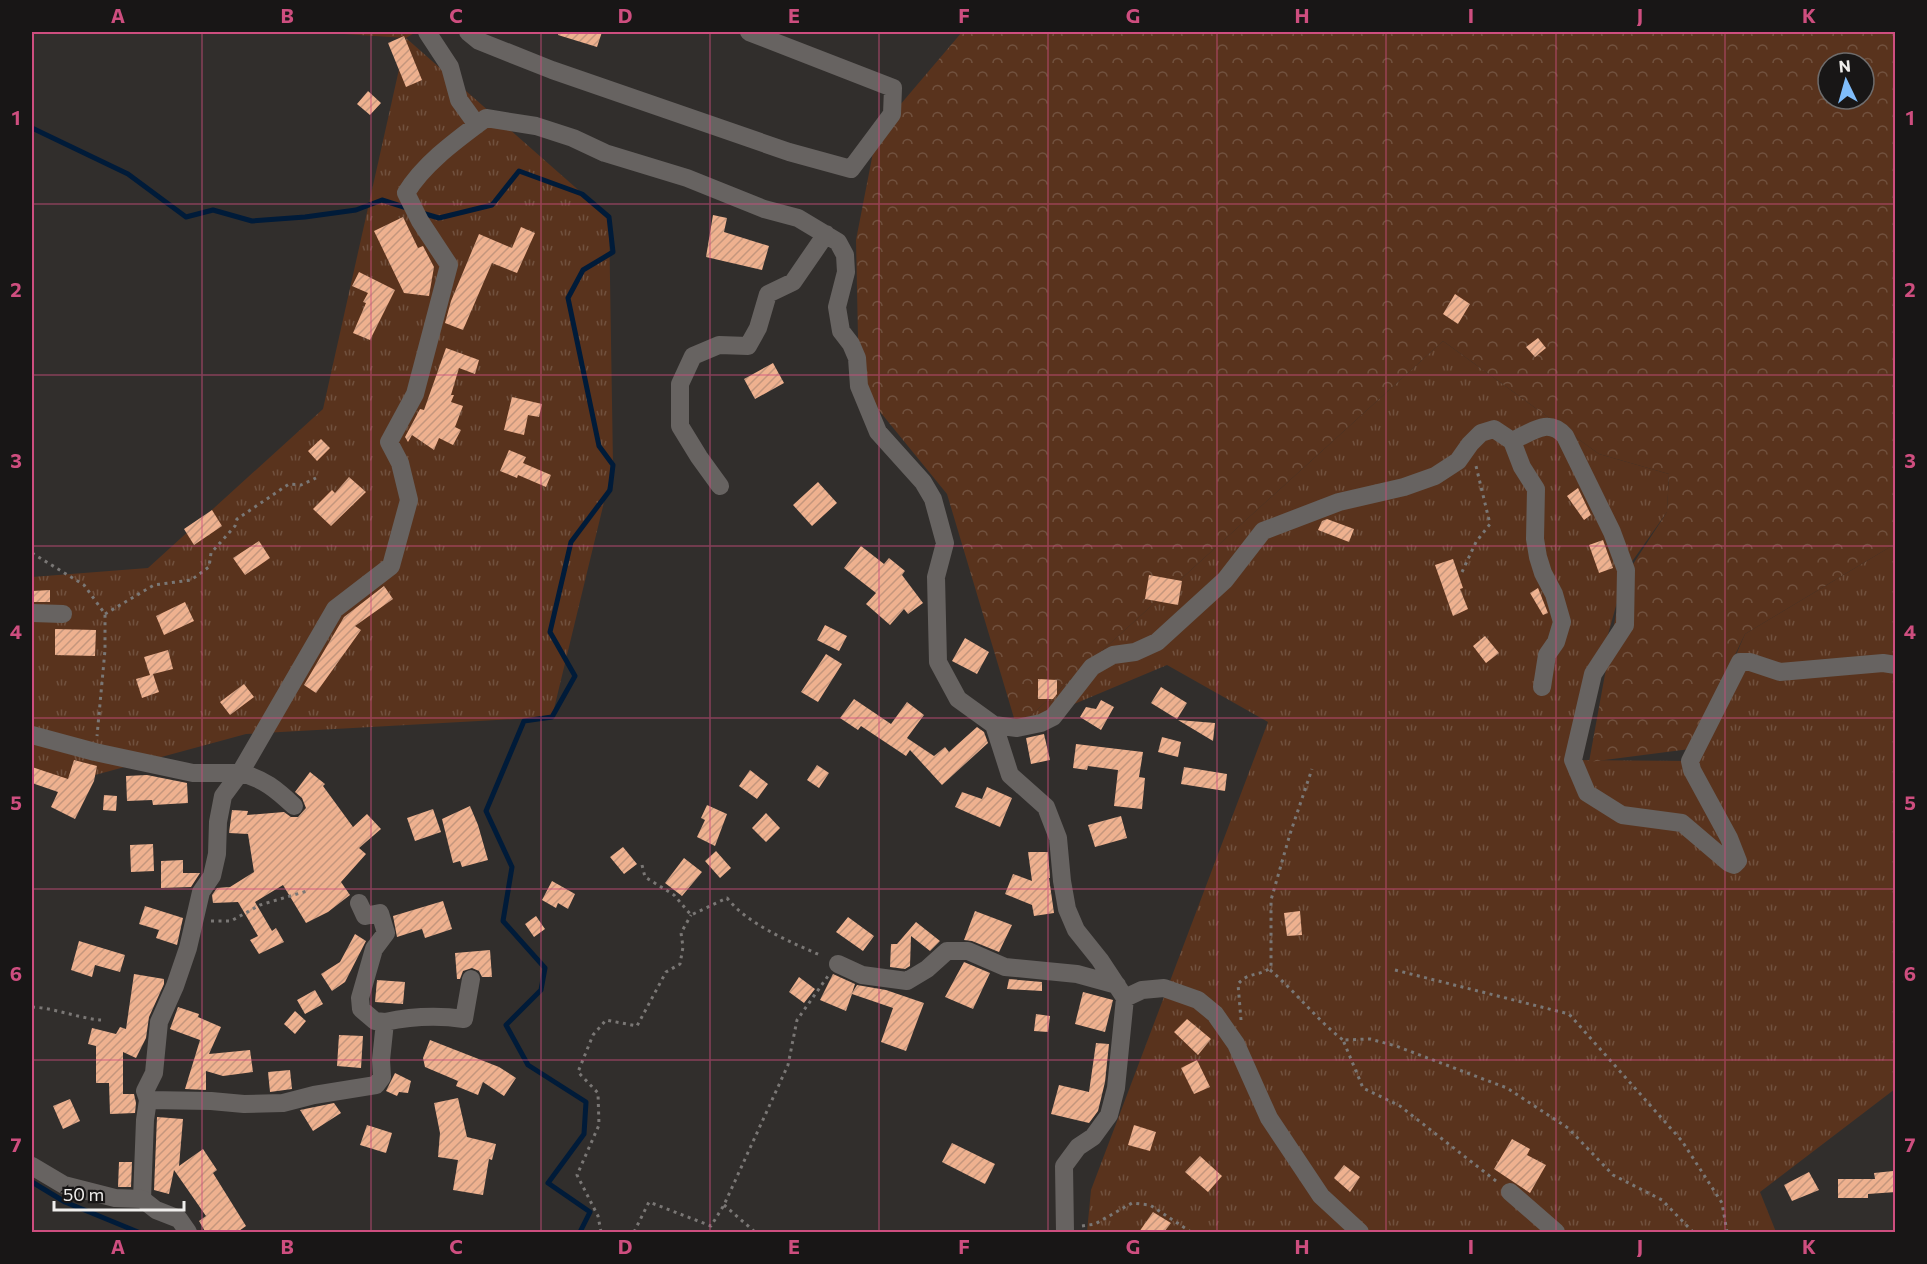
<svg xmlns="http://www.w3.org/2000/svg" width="1927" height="1264" font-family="Commissioner,sans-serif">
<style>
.grass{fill:url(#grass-tufts)}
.forest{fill:url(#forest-crowns);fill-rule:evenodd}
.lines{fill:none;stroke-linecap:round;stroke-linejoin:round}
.stream{stroke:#001b39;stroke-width:5}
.building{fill:url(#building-hatch)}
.path{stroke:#7a7775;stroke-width:3;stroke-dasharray:3 4.5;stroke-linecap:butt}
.minor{stroke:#676361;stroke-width:18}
.tertiary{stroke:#676361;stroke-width:18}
.grid{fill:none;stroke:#ce4e7f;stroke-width:1.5;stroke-opacity:0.55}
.neatline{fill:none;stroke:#ce4e7f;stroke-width:2}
.grid-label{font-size:20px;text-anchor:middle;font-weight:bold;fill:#ce4e7f}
</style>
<defs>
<pattern id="grass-tufts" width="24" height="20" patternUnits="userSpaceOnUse" patternTransform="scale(1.5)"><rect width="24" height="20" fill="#59331d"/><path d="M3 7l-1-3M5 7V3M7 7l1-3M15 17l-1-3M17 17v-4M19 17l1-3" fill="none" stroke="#71513e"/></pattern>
<pattern id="forest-crowns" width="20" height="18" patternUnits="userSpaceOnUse" patternTransform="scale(1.5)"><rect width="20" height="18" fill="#59331d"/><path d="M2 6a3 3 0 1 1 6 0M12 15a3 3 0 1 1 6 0" fill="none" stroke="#71513e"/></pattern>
<pattern id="building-hatch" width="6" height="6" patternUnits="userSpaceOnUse" patternTransform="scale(1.5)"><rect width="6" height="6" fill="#eeb18f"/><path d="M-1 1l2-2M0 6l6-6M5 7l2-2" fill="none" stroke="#c4967d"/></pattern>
</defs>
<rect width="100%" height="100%" fill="#312e2c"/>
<path class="grass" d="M406,38L609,217L613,465L552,717L246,734L84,778L32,783V577L148,568L323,409Z
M1443,341L1599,454L1669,474L1667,512L1626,570L1573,760L1690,761L1745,634L1895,544V1089L1760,1192L1776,1232H1087L1091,1190L1268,722L1167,665L1017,728Z"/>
<path class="forest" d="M313,32H416L406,38Z
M962,32H1895V544L1745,634L1690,749L1589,762L1622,581L1667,512L1669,474L1599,454L1443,341L1017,728L947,494L859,386L856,240L877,132ZM1828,63H1864V99H1828Z"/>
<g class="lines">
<path class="stream" d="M32,128L128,174L186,217L213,210L252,221L305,217L356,210L382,200L407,208
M422,213L439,218L492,205L519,171L582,194L609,217L613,252L583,270L568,298L599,446L613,465L610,490L571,542L550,632L575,676L552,717L524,721L486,811L512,867L503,921L545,968L541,990L506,1025L528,1065L586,1102L584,1134L548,1183L590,1212L580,1232
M32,1182L65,1202L138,1232"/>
</g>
<path class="building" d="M559,32H602L597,47L558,35Z
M404,36L422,80L406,87L388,43Z
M368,91L381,103L370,115L357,104Z
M713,215L727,218L724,232L769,246L762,270L706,257Z
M403,217L418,248L423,246L434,267L429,296L404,293L374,231Z
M521,227L535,233L517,273L492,263L463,330L445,323L451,301L479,234L512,248Z
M359,272L395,290L370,340L353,333L366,303L363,302L368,293L352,286Z
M1455,294L1470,304L1458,324L1443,314Z
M1538,338L1546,348L1535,357L1526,347Z
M446,348L479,360L475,374L459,368L451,395H454L451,402L463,406L455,427L461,430L453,445L439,438L434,450L412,435L408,442L405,437L420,409L424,410Z
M773,363L784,383L755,399L744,379Z
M512,397L542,404L539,417L528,415L524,435L504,430Z
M321,439L330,448L317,461L308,451Z
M509,450L526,457L523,463L551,475L546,487L518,475L517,478L500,471Z
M349,477L366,492L331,526L313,509L332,490L335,493Z
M818,482L837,503L812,526L793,505Z
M1578,488L1591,515L1584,520L1567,496Z
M212,510L222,526L194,545L184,529Z
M1327,519L1354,529L1349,542L1318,530L1322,521Z
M1603,540L1613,568L1599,573L1589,545Z
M259,541L270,558L245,575L233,558Z
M861,546L884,564L889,558L905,571L902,575L923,603L908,614L904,609L890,625L866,604L876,593L844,568Z
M1453,559L1463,588L1460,589L1468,609L1453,616L1435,565Z
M1149,575L1182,581L1178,605L1145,599Z
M384,586L393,599L355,626L361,630L316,693L304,685L344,617Z
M1538,588L1548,613L1543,615L1530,593Z
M50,590V602H32V591Z
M185,602L194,621L164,635L156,616Z
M825,625L847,636L839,651L817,640Z
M55,629L96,630L95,656L55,655Z
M1485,636L1499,653L1486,663L1473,646Z
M965,638L989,652L977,674L952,661Z
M168,650L173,669L153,674L159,692L142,698L136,679L150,675L144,657Z
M826,654L842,664L818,702L801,692Z
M1038,679L1057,680V694L1053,699H1038Z
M244,684L254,697L230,715L220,702Z
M1161,687L1187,703L1177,719L1151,703Z
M854,699L891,724L907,702L924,715L907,738L934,756L945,747L949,752L977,727L984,732L988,743L942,785L910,750L906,756L861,726L858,730L840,718Z
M1101,700L1114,707L1101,730L1080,717L1086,707L1096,709Z
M1178,720L1215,723L1213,741Z
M1044,734L1050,760L1031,764L1026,738Z
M1162,737L1181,742L1178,757L1158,752Z
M1076,744L1143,752L1139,777L1145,778L1142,809L1114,806L1118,770L1088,766L1087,770L1073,768Z
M74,760L97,766L94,781L75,819L51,807L58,792L32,783V767L68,779Z
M817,765L829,773L819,788L807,780Z
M1184,767L1227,774L1225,791L1181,784Z
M750,770L768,784L757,799L739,786Z
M310,772L325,784L323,786L353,827L367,814L381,829L359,848L366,854L341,882L350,895L328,912L306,923L283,885L255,902L272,931L276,928L284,942L259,954L250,940L258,936L238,902L213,903L212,895L217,888L230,887L254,872L248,834L229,833L232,810L248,811L247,815L284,812L291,817H298L306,808L302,798L295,792Z
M147,775L187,783L188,803L153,805L152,800L127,801L126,776Z
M987,787L1012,798L1000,827L955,807L962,792L982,799Z
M104,795L117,796L116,811L103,810Z
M707,805L727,814L715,846L697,837L705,820L701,818Z
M470,806L478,825L488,860L462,867L460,861L453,863L442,819Z
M433,809L441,832L415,841L407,818Z
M766,813L780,828L766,842L752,828Z
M1121,816L1127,838L1095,847L1088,825Z
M153,844L154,871L131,872L130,845Z
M623,847L637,864L624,874L610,857Z
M716,851L731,868L720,878L705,861Z
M1028,852H1048L1050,878H1049L1054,913L1034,916L1032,905L1005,894L1013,874L1032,881Z
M684,858L702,872L682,896L665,883Z
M183,860V873H200L191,887L161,888V861Z
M552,881L575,894L568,909L558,903L556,908L542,900Z
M443,901L452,929L425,938L422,929L397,937L393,916Z
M145,906L183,918L177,945L156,938L159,930L139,924Z
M975,911L1012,925L999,952L972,941L964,940Z
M1300,911L1302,935L1287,936L1284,913Z
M536,916L545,929L534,937L525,924Z
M848,917L874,936L863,951L836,932Z
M916,922L940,941L930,951L911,936L910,966L905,969L890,967L891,944H897Z
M355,934L366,941L345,982L332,991L321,974L340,962Z
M79,941L125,955L120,972L95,965L92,977L71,970Z
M490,950L492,977H482L479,971L472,968L463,971L460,979H457L455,953Z
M964,962L990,973L973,1009L945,997Z
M134,974L164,979V984L149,1017L146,1038L136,1058L123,1052V1094H134L136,1103L135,1113L110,1114L109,1083H96V1046L88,1044L92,1028L116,1034L120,1027L126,1029Z
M833,974L855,984L852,993L857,985L886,990L924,1003L906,1051L881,1042L893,1008L852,994L846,1011L820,1000Z
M799,977L815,989L804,1003L789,992Z
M1009,979L1042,982V991L1007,989Z
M377,980L405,982L403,1004L375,1002Z
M315,990L323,1004L305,1014L297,1000Z
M1083,992L1113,1000L1105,1032L1075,1024Z
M178,1007L199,1014L198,1017L221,1027L209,1054L250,1050L253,1072L223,1076L206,1071V1090L185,1089L200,1040L170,1029Z
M295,1011L306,1021L295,1034L284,1024Z
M1036,1014L1050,1016L1048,1032L1034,1031Z
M1187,1019L1211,1039L1198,1055L1174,1032Z
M339,1035L363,1036L361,1068L337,1066Z
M430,1040L499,1067L516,1078L504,1096L483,1082L478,1095L456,1086L458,1081L425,1067L423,1058Z
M1096,1043L1109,1044L1105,1082L1098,1111L1089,1123L1051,1114L1059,1085L1089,1092Z
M1197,1060L1210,1087L1194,1094L1181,1068Z
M290,1070L292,1089L270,1092L268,1072Z
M395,1073L411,1081L408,1093L399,1092L397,1096L386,1091Z
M458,1098L467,1137L496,1144L492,1160L489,1159L483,1195L453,1190L458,1160L438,1157L440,1133L434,1103Z
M70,1099L80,1121L63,1129L53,1106Z
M334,1103L341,1113L313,1131L300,1110Z
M157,1117L183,1119L179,1166L203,1149L217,1170L213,1173L246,1226L236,1233H206L199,1221L206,1216L174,1170L169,1194L154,1190Z
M367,1125L392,1133L386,1153L360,1145Z
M1134,1125L1156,1132L1150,1151L1128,1145Z
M1512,1139L1530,1149L1527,1155L1546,1165L1530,1193L1494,1169Z
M952,1143L995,1164L985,1184L942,1162Z
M1200,1156L1222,1176L1208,1192L1185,1172Z
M119,1162H132L131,1187H118Z
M1344,1165L1360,1177L1350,1192L1334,1178Z
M1893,1171L1896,1192L1868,1194V1198H1838V1179H1875L1874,1173Z
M1809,1172L1819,1190L1792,1201L1784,1185Z
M1153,1212L1171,1223L1164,1232H1139Z"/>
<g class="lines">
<path class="path" d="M32,553L84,585L105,614V650L97,736
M1462,572L1476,542L1490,524L1476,466
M105,614L154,585L191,580L209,567L211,553L235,526L237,519L289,484L301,485L316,478
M642,865L645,877L674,895L691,915L727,898C748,925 791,942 822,956
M211,921H231L260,905L307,891
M1270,970C1296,992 1316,1019 1343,1040
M1395,970L1569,1014L1682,1141L1722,1203L1727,1232
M32,1007C55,1008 77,1018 101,1020
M1241,1020L1238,984C1249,971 1260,977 1271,967V900L1290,834L1312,769
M1496,1181L1400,1106L1363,1088L1343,1040L1370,1039L1396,1046L1507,1088L1568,1128L1613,1175L1662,1200L1693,1232
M724,1205L755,1232
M1082,1226L1095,1224L1132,1203L1150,1205L1191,1232
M601,1232L598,1216L577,1175L599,1125L598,1093L578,1072L593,1035L606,1020L637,1026L666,972L680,964L683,947L681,933L691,915
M634,1232L649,1202L711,1226L724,1205L788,1065L797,1020L828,976"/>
<path class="minor" d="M427,32L450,67L459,100L477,125
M468,32L479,41L552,70L789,152L851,169L892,114L893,88L749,32
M1512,441L1522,467L1536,489L1535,539L1538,557L1543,573L1554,594L1562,622L1556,642L1547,655L1542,687
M720,486L699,457L680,426V384L693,356L719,345L748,346L758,328L768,294L793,282L826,234
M32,613L63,614
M994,725L1017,728L1041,723L1053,717L1092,667L1113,655L1135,652L1157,642L1225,580L1263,531L1339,502L1404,487L1435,476L1458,461L1470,444L1481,433L1494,429L1512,441C1532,432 1548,417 1565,436L1612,532L1626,570L1625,625L1593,674L1573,760L1587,793L1622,815L1682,823L1729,863L1734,865L1738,861L1729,838L1692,770L1690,761L1740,662H1750L1780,672L1883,663L1896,665
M32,735L95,752L193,773H240L335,609L391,566L409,500L400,463L389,442L415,394L449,265L420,221L406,193C424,163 458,139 486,118L536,126L573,138L605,153L687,178L764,209L798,218L838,242L845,255L846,272L837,307L841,331L851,344L857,358L859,386L878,432L923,482L933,499L945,543L936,577L938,662L958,699L994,725L1010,775L1046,807L1058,838L1062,881L1067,909L1076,930L1100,960L1125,998L1116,1088L1109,1115L1093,1137L1078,1147L1064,1166L1065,1232
M838,964L862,975L907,981L927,969L947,951H968L1005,967L1077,974L1117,985
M1125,998L1142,990L1164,988L1198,1000L1215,1014L1236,1044L1269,1118L1321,1196L1360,1232
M385,1022C413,1016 437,1015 464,1019L471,979
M148,1100L211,1101L244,1104L283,1103L314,1095L376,1085L382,1077L381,1060L385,1022L375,1021L361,1009L360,998L374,949L386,933L380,913L365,916L359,903
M1510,1192L1556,1232
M142,1199L145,1120L148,1100L145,1091L154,1073L159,1022L175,986L188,948L201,892L212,876L217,854L218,822L223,796L240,773C263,778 277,790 294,806"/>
<path class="tertiary" d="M32,1166L64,1185L115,1198L142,1199L156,1210L179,1219L188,1232"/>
</g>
<path class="grid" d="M202,32V1232M371,32V1232M541,32V1232M710,32V1232M879,32V1232M1048,32V1232M1217,32V1232M1386,32V1232M1556,32V1232M1725,32V1232M32,204H1896M32,375H1896M32,546H1896M32,718H1896M32,889H1896M32,1060H1896"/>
<rect width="1927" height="1264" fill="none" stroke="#181616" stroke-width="66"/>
<g transform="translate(1846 81) rotate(355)"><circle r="28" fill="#181616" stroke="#6e6c6c" stroke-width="1.5"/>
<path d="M0-4.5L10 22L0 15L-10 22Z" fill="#80bdfa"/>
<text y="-9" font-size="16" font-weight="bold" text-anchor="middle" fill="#f0eeec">N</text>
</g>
<path d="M54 1201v9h130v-9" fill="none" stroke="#f0eeec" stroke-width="3"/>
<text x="63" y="1201" font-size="18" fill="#f0eeec" stroke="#181616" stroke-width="4.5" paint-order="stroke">50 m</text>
<rect x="33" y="33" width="1861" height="1198" class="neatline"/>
<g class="grid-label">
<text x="118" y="23">A</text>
<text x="287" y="23">B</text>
<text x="456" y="23">C</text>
<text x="625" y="23">D</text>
<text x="794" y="23">E</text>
<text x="964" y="23">F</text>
<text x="1133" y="23">G</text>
<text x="1302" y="23">H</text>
<text x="1471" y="23">I</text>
<text x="1640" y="23">J</text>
<text x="1809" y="23">K</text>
<text x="16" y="125">1</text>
<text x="1910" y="125">1</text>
<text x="16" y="297">2</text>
<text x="1910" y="297">2</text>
<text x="16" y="468">3</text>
<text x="1910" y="468">3</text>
<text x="16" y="639">4</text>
<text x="1910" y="639">4</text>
<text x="16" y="810">5</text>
<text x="1910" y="810">5</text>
<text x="16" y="981">6</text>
<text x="1910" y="981">6</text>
<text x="16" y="1152">7</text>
<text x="1910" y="1152">7</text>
<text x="118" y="1254">A</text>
<text x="287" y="1254">B</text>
<text x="456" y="1254">C</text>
<text x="625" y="1254">D</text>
<text x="794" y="1254">E</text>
<text x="964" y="1254">F</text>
<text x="1133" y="1254">G</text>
<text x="1302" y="1254">H</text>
<text x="1471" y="1254">I</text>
<text x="1640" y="1254">J</text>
<text x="1809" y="1254">K</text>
</g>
</svg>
